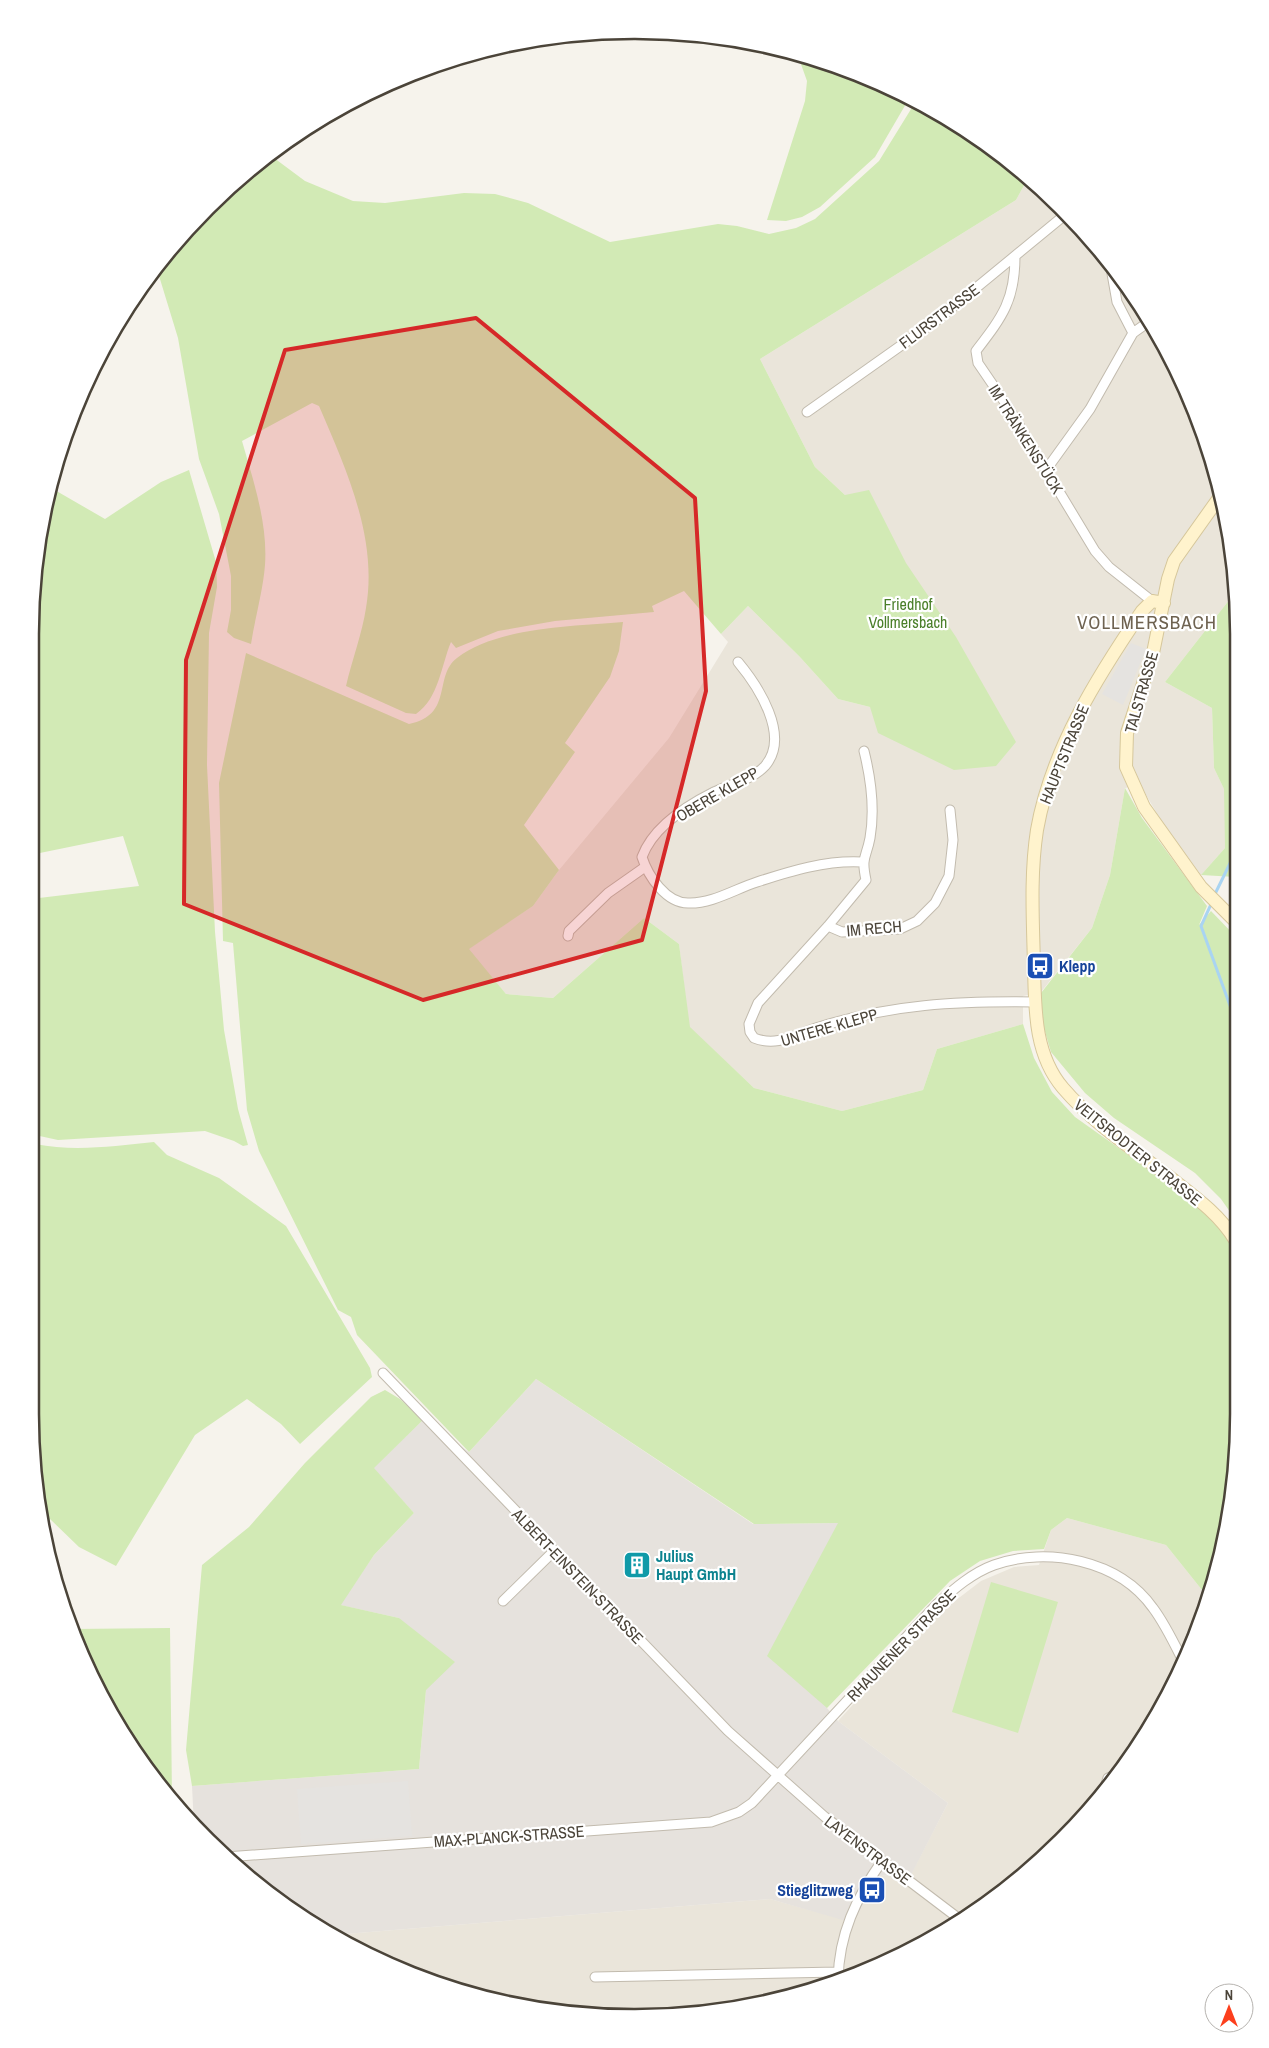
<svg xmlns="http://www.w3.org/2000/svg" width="1269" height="2048" font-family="'Archivo Narrow',sans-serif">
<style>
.residential{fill:#eae5da}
.industrial{fill:#e6e2dd}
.green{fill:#d2eab5}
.parking{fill:#e5e3e0}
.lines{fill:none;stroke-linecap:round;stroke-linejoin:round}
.stream{stroke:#a9d4f2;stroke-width:3}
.street-casing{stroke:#c2bbae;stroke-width:11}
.secondary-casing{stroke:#d6c79b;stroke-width:14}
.street{stroke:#fff;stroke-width:9}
.secondary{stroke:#fff3cd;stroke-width:12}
.marked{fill:#d62828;fill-opacity:0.2;stroke:#d62828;stroke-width:4;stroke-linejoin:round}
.labels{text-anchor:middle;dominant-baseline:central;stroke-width:4.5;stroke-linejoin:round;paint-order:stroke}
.street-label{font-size:16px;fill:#4b4439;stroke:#fff}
.park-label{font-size:16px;fill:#4a7f2a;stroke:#fff}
.transit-label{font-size:16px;font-weight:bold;fill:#164399;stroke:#fff;text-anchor:start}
.culture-label{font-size:16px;font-weight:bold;fill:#0d838f;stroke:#fff;text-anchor:start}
.quarter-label{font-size:19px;letter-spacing:1px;fill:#6e6250;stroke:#fff}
.rim{fill:none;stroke:#4b4439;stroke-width:2.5}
</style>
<rect width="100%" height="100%" fill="#f6f3ec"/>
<path class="residential" d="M1028,178L1089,236L1177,367L1218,478L1237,590L1165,682L1212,708L1214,768L1227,795L1225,848L1201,875L1161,820L1140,785L1125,788L1110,875L1092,928L1041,992L1023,996V1024L937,1049L923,1090L842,1111L754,1088L689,1027L679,944L644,918L553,998L506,994L468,949L533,906L559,870L669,738L728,642L721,634L748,606L799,656L838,699L870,707L996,766L918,665L845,495L815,467L760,359L1016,200Z
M1067,1518L1166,1545L1206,1595L1193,1645L1114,1782L1033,1868L971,1916L902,1956L791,1997L713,2013L595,2017L440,1986L367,1956L333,1935L770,1899L853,1922L880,1876L890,1875L906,1884L948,1803L838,1721L900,1653L947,1607L981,1581L1014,1567L1039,1565L1051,1530Z"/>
<path class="industrial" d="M536,1379L753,1524L838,1523L827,1708L838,1721L948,1803L906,1885L890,1875L880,1876L853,1923L770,1899L333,1935L267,1893L207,1841L194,1825L192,1786L419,1769L426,1690L399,1618L340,1605L374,1555L414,1513L373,1468L423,1420L469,1452Z"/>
<path class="green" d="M797,53L910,97L875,157L820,207L802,217L786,221L767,220L805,101L807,81Z
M916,101L1003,155L1028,178L1016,200L760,359L815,467L845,495L869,490L906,563L956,637L1016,742L996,766L954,770L878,733L870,707L838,699L799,656L748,606L721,634L684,591L652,606L654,612L555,621L498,631L456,648L451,642C441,666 439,698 416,714L406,713L346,686C352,660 362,634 366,608C378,538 346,469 319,406L312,403L242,441C253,480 268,523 265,565C263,591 255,618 251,644L234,638L227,632L231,610V576L219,514L199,459L178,338L156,266L236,180L270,155L305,181L353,201L385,203L464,193L495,194L528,203L610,242L718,224L737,226L769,234L796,228L815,219L879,161Z
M189,470L216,562L217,587L209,633L207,765L215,932L224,1030L238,1109L248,1145L243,1146L234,1141L205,1131L58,1140L35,1135V979C39,953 31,925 38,899H35V876L39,898L139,886L123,836L35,854V556L53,489L105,519L161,482Z
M1237,590L1236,877L1201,875L1225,848L1224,789L1214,768L1212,708L1165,682Z
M623,622L619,651L610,677L565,743L575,752L524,825L559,870L533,906L469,949L506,994L553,998L644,918L679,944L690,1027L754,1088L842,1111L923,1090L937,1049L1023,1024L1034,1058L1052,1092L1075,1117L1192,1200L1223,1233L1235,1252L1234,1492L1206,1595L1166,1545L1067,1518L1051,1530L1044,1549L1013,1551L980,1561L950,1581L827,1708L767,1656L838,1523L754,1524L536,1379L469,1452L357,1335L351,1317L338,1310L259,1151L247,1110L233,943L223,941L219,783L246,653L409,724C454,715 433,676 457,658C497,627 575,626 623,622Z
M1125,788L1142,818L1207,906L1199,925L1211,911L1236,937L1235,1219L1221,1199L1195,1173L1114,1118L1085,1093L1051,1052L1043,1025L1041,993L1092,928L1110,875Z
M154,1142L167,1155L219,1178L286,1226L370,1368L372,1377L300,1444L281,1424L247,1399L195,1435L116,1566L79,1547L50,1519L46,1538L35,1493V1144C75,1152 114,1146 154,1142Z
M385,1390L400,1399L423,1420L374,1468L414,1513L374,1555L341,1605L399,1618L455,1662L426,1690L419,1769L192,1786L186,1750L202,1565L249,1527L305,1463L371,1397Z
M991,1582L1058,1602L1018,1733L952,1712Z
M170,1628L172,1798L132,1750L73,1629Z"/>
<path class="parking" d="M1131,643L1146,649L1123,705L1102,694Z
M408,1781L412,1836L301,1844L297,1789Z
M433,1975L464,1983L497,1997L440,1986L430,1982Z"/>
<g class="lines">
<path class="stream" d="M1214,896L1237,849
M1212,902L1201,926L1236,1022"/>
<g class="street-casing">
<path id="street" d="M1015,256C1015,301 1002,317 976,351L978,363L1008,407L1095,551L1109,567L1152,601
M1111,268L1117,302L1133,333
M807,412L937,320L1066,214
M1046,470L1090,409L1133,333L1147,323
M738,662C758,686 791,736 765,766C752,780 730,784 714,792C686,806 653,827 642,857C648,876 666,903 688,903C712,904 735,889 757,882C791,871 826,860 862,862
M864,751C871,779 875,809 870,838C866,859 861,856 866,880L828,926L758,1003L749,1024L750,1032L754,1038C777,1047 794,1035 816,1028C890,1004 958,1001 1035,1002
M828,926L842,932L900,929L917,921L935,903L949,876L953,840L950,810
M568,936L569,931L608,893L645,867
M383,1373L728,1731L825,1817L962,1921
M503,1601L554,1551
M1103,1793L1108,1778L1119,1773
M226,1857L711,1822L739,1812L752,1803L937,1604C954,1589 972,1573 994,1565C1047,1546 1119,1560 1153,1608C1165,1624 1174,1643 1183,1661
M595,1977L838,1972
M838,1980C839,1934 856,1898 882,1861"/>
</g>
<g class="secondary-casing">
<path id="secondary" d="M1221,495L1174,561L1168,579L1153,653L1127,733L1126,767L1144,807L1201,887L1236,922
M1164,603L1152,601L1142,611C1097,677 1051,750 1037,830C1030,875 1033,921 1034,966C1035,1008 1034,1054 1063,1088C1093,1123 1131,1148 1167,1175C1191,1194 1219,1213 1235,1240"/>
</g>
<use href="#street" class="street"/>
<use href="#secondary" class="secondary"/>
</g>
<path class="marked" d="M476,318L695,498L706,691L642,940L423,1000L184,904L186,660L285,350Z"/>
<defs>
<g id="bus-square" transform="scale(1.4375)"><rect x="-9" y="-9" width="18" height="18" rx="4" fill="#1a4fb4" stroke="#fff"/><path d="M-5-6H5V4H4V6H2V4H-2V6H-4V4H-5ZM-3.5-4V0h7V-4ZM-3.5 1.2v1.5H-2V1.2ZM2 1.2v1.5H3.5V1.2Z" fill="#fff"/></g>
<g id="building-square" transform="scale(1.4375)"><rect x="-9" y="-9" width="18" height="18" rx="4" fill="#0f9aa8" stroke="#fff"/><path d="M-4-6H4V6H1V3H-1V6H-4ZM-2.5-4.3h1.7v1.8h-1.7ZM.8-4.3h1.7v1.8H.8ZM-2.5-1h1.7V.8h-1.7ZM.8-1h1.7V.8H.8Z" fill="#fff"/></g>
</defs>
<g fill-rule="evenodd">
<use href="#bus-square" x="1040" y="966"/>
<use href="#building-square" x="637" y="1565"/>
<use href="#bus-square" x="872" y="1890"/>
</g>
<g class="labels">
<g class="street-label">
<text transform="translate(939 316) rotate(-37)">FLURSTRASSE</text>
<text transform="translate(1026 439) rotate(58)">IM TRÄNKENSTÜCK</text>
<text transform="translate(1141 692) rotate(-74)">TALSTRASSE</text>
<text transform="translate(1064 754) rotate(-68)">HAUPTSTRASSE</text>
<text transform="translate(717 794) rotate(-30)">OBERE KLEPP</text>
<text transform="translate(874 928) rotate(-5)">IM RECH</text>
<text transform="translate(829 1027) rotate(-16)">UNTERE KLEPP</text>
<text transform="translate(1138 1152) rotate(39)">VEITSRODTER STRASSE</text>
<text transform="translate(578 1576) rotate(46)">ALBERT-EINSTEIN-STRASSE</text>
<text transform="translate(901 1645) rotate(-46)">RHAUNENER STRASSE</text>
<text transform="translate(509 1836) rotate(-4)">MAX-PLANCK-STRASSE</text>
<text transform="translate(868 1850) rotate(37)">LAYENSTRASSE</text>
</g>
<g class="park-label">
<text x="908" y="604">Friedhof<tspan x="908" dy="18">Vollmersbach</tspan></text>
</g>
<g class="transit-label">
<text x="1059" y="966">Klepp</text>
<text x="853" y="1890" text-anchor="end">Stieglitzweg</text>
</g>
<g class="culture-label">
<text x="656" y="1556">Julius<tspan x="656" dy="18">Haupt GmbH</tspan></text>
</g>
<g class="quarter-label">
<text x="1147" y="622">VOLLMERSBACH</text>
</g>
</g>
<path d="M0 0H1269V2048H0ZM634 39H635A595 595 0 0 1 1230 634V1414A595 595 0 0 1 635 2009H634A595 595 0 0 1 39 1414V634A595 595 0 0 1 634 39Z" fill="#fff" fill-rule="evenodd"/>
<path class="rim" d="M634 39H635A595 595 0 0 1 1230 634V1414A595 595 0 0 1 635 2009H634A595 595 0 0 1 39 1414V634A595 595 0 0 1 634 39Z"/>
<g transform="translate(1229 2008)"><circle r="24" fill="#ffffff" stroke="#b7b4b0"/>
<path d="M0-4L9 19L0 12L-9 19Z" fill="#fc3f1d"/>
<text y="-8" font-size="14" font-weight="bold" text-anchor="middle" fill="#4b4439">N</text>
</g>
</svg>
